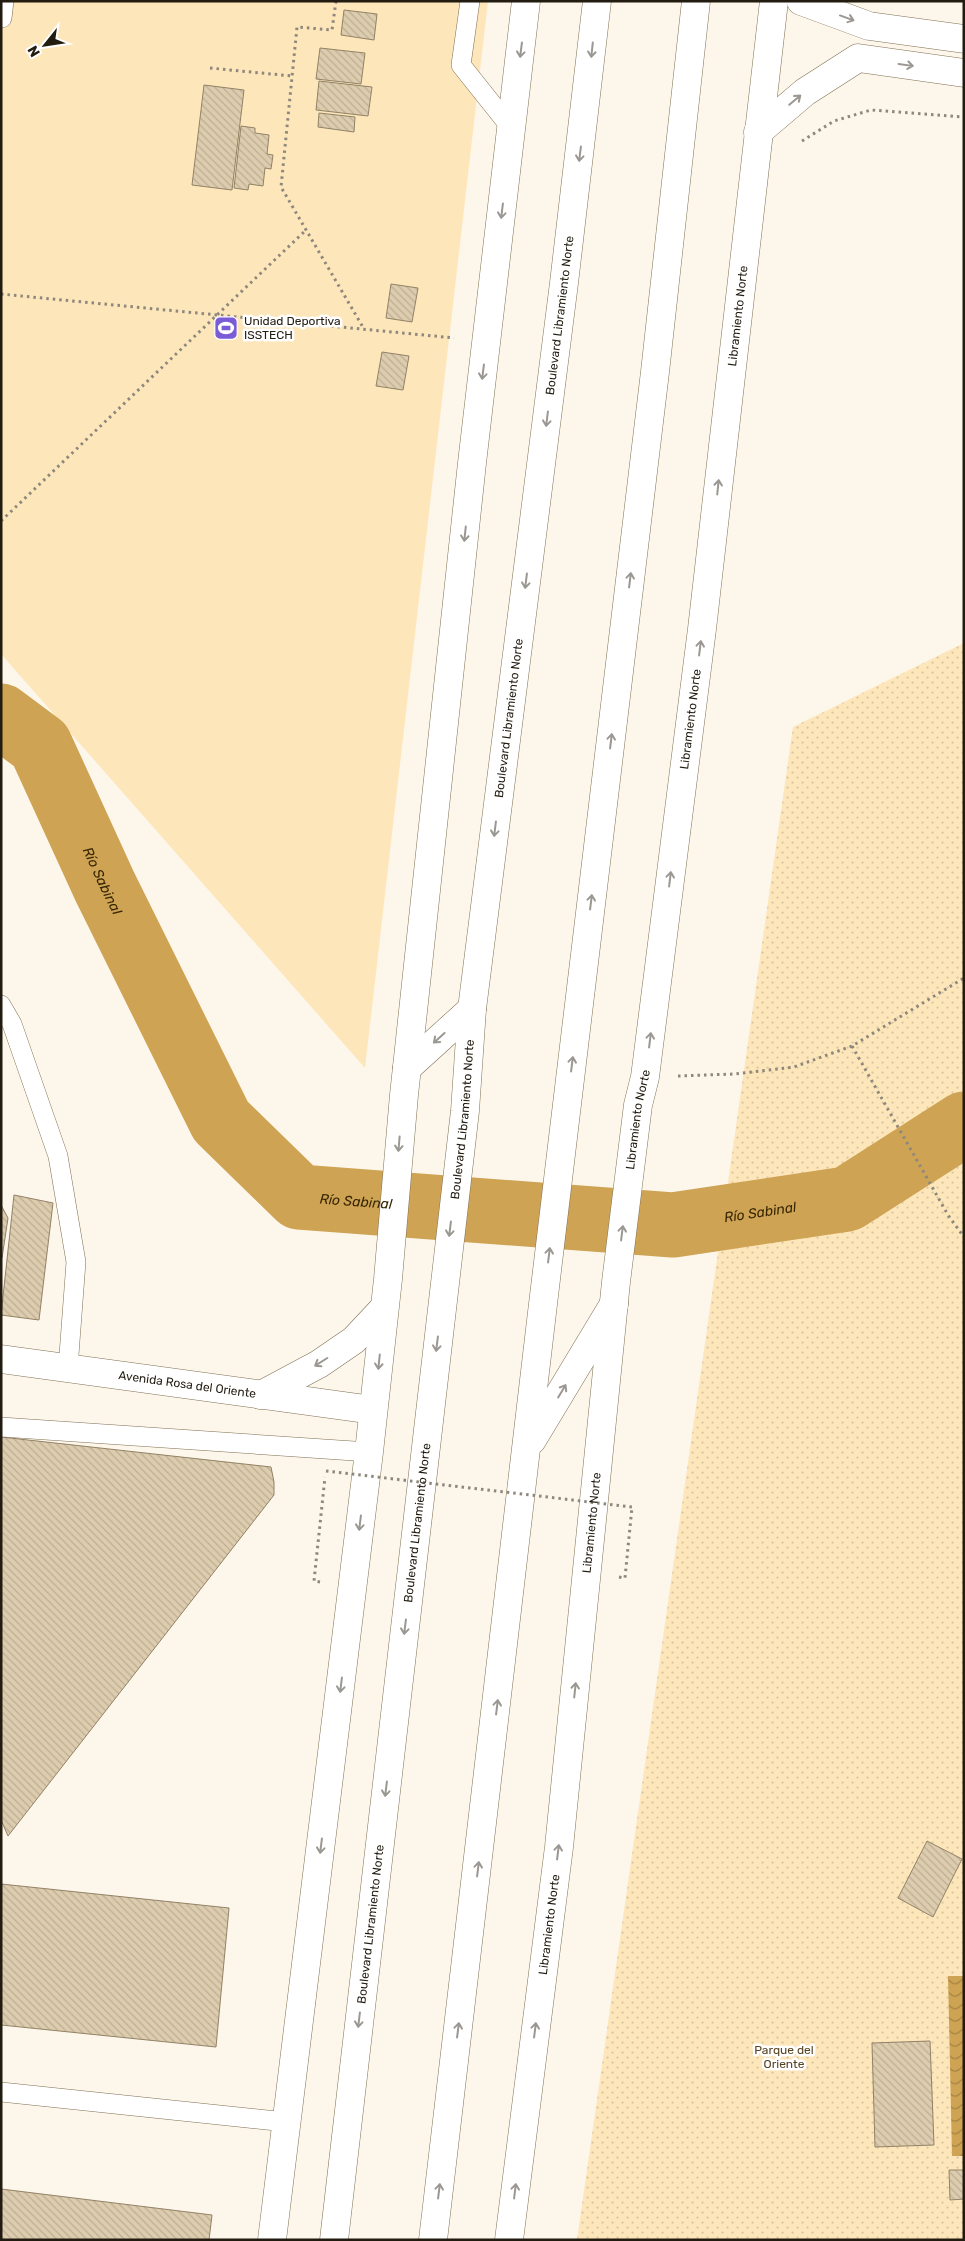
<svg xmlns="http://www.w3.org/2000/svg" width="965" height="2241" font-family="Rubik,sans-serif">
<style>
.grass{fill:#fee6bb}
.park{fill:url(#park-dots)}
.water{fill:url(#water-waves)}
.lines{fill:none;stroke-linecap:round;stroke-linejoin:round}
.river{stroke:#cea353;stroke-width:65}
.building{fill:url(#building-back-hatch);stroke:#928266}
.service-casing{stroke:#807055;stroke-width:20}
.tertiary-casing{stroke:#807055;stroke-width:29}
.secondary-casing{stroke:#807055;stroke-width:29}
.trunk-casing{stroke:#807055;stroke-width:29}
.path{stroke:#8e887c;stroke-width:3;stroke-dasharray:2.5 4;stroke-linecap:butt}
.service{stroke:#fff;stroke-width:19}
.tertiary{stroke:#fff;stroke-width:28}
.secondary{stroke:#fff;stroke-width:28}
.trunk{stroke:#fff;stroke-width:28}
.path-bridge{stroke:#8e887c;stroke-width:3;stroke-dasharray:2.5 4;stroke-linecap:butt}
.oneway{stroke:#9b9893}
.labels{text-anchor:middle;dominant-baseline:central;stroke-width:5;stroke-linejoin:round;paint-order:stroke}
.street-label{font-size:12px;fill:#211b10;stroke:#fff}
.poi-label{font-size:12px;fill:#211b10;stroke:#fff;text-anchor:start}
.park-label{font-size:12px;fill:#564321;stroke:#fff}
.water-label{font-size:14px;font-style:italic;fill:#372602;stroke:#fff}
</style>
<defs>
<pattern id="park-dots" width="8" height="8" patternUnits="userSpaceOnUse" patternTransform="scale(1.25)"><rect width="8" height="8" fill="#fee6bb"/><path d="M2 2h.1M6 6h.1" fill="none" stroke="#d9c5a0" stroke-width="1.8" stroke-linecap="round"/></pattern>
<pattern id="water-waves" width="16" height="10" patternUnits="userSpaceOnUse" patternTransform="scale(1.25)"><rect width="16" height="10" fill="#cea353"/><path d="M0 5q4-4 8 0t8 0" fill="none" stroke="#a78443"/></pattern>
<pattern id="building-back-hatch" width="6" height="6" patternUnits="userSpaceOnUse" patternTransform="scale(1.25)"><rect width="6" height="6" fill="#ddccae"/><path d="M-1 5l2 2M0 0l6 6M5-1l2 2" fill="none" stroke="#bdaf95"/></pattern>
</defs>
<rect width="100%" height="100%" fill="#fdf6ea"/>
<path class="grass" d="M1,1H488L365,1068L1,654Z"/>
<path class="park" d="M964,643V2240H577L793,727Z"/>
<path class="water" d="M948,1976H964V2156H952Z"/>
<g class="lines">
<path class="river" id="s1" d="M1,716L40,745L105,887L221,1121L299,1197L673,1225L847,1199L964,1124"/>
</g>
<path class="building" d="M344,10L377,14L374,40L341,35Z
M320,48L365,53L361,84L316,79Z
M319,81L372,87L368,116L316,110Z
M204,85L244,90L232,190L192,185Z
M319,113L355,117L354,132L318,127Z
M241,126L255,128V133L269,135L267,154L273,155L271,169L265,168L263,186L249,184L248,190L234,188Z
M391,284L418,288L412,322L386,318Z
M382,352L409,356L403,390L376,386Z
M14,1195L53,1203L39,1320L1,1315Z
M1,1205L8,1218L2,1258L1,1257Z
M1,1437L271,1467L274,1482V1495L8,1836L1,1820Z
M927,1841L962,1859L933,1917L898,1898Z
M1,1884L229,1908L216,2047L1,2025Z
M930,2041L934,2145L875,2147L872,2043Z
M949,2170H964V2199L950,2200Z
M1,2189L212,2215L209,2240H1Z"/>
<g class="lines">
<g class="service-casing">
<path id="service" d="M470,1L461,65L512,129
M2,18L4,1
M1,1005L12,1024L58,1156L76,1262L68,1368
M1,1427L369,1452
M1,2092L286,2122"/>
</g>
<g class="tertiary-casing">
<g id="tertiary">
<path id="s2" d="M1,1359L373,1410"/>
<path d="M261,1395L319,1364L354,1340L384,1308"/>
<path d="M272,2240L369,1452L388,1279L404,1095L472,463L526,1"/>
<path id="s3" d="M509,2240L559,1847L616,1282L638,1105L645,1077L702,629L774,1"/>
</g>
</g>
<g class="secondary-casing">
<path id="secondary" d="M801,1L869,26L964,39
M758,132L805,92L858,58L964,73"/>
</g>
<g class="trunk-casing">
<g id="trunk">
<path d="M407,1068L472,1009"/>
<path d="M532,1440L614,1304"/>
<path id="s4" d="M334,2240L465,1111L472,1009L564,283L597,1"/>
<path d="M433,2240L543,1304L655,372L696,1"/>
</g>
</g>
<path class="path" d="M336,1L332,30L297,27L281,187L364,329
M210,68L292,76
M802,141L834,121L871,110L964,117
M1,294L454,338
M1,521L306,230
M852,1046L948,1215L964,1237
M678,1076L734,1074L794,1067L852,1046L964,978
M619,1577L625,1578L632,1507
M320,1582L314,1581L325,1477"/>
<use href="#service" class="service"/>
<use href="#tertiary" class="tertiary"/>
<use href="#secondary" class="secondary"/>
<use href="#trunk" class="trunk"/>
<path class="path-bridge" d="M326,1471L632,1507"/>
</g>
<defs><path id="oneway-shaft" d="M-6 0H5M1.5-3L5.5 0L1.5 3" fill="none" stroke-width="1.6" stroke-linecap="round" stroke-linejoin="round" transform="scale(1.25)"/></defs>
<g class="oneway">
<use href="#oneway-shaft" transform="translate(847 18) rotate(20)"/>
<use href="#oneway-shaft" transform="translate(521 50) rotate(97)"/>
<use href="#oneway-shaft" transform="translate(592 50) rotate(96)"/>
<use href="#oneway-shaft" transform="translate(906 65) rotate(8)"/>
<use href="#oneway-shaft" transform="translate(795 100) rotate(-40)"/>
<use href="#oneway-shaft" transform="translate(580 154) rotate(97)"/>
<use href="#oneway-shaft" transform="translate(502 211) rotate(97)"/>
<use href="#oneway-shaft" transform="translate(483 372) rotate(97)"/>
<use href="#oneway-shaft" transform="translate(547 419) rotate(97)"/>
<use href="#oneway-shaft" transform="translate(718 487) rotate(-84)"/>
<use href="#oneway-shaft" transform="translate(465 534) rotate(96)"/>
<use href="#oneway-shaft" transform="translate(630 580) rotate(-83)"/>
<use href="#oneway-shaft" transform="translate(526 581) rotate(97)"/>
<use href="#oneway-shaft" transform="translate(700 648) rotate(-83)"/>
<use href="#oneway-shaft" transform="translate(611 741) rotate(-83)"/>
<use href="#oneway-shaft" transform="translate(495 829) rotate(97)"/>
<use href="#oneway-shaft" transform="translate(670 879) rotate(-83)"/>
<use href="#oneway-shaft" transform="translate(591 902) rotate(-83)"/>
<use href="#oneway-shaft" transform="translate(439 1038) rotate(138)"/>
<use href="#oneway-shaft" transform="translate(650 1040) rotate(-83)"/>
<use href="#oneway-shaft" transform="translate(572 1064) rotate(-83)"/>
<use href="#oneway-shaft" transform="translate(399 1144) rotate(95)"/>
<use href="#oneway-shaft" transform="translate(450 1229) rotate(97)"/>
<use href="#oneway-shaft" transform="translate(622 1233) rotate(-83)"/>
<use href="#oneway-shaft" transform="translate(549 1255) rotate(-83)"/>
<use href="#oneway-shaft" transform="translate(437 1344) rotate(97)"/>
<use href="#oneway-shaft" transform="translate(321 1362) rotate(148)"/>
<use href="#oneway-shaft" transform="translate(379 1362) rotate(96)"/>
<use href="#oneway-shaft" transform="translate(562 1391) rotate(-59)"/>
<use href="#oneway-shaft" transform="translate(360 1523) rotate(97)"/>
<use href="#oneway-shaft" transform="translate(405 1627) rotate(97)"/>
<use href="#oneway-shaft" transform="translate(341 1685) rotate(97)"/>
<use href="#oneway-shaft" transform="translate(575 1690) rotate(-84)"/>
<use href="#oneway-shaft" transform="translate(497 1707) rotate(-83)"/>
<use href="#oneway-shaft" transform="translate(386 1789) rotate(97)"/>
<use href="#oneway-shaft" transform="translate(321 1846) rotate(97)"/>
<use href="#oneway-shaft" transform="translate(558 1852) rotate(-83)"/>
<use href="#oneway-shaft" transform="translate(478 1869) rotate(-83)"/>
<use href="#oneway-shaft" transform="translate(359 2020) rotate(97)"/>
<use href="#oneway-shaft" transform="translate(458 2030) rotate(-83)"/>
<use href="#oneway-shaft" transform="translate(535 2030) rotate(-83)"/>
<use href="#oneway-shaft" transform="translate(439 2191) rotate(-83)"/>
<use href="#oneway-shaft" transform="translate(515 2191) rotate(-83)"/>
</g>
<defs>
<g id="stadium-square" transform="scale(1.25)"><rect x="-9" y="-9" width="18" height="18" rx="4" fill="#7b5cd7" stroke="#fff"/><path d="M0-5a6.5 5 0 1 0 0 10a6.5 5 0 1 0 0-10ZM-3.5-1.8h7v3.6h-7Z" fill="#fff"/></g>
</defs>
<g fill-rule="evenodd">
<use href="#stadium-square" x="226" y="328"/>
</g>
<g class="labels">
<g class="street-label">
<text stroke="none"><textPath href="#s4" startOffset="1938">Boulevard Libramiento Norte</textPath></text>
<text stroke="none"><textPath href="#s3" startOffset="1938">Libramiento Norte</textPath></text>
<text stroke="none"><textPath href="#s4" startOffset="1532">Boulevard Libramiento Norte</textPath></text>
<text stroke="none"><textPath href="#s3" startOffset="1532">Libramiento Norte</textPath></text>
<text stroke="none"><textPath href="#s4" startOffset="1128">Boulevard Libramiento Norte</textPath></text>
<text stroke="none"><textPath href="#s3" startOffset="1128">Libramiento Norte</textPath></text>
<text stroke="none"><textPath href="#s2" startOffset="188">Avenida Rosa del Oriente</textPath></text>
<text stroke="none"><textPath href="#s4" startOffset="722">Boulevard Libramiento Norte</textPath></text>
<text stroke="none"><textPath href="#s3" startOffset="722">Libramiento Norte</textPath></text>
<text stroke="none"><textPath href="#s4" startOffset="318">Boulevard Libramiento Norte</textPath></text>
<text stroke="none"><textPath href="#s3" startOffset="318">Libramiento Norte</textPath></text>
</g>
<g class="poi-label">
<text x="244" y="321">Unidad Deportiva<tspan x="244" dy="14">ISSTECH</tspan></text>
</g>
<g class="park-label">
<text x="784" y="2050">Parque del<tspan x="784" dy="14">Oriente</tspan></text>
</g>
<g class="water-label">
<text stroke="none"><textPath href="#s1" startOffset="198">Río Sabinal</textPath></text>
<text stroke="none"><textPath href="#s1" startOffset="632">Río Sabinal</textPath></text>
<text stroke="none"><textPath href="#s1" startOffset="1038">Río Sabinal</textPath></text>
</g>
</g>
<rect width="965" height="2241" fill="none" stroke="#211b10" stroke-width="5"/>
<g transform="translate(45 45) rotate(240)" stroke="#ffffff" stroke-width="4" paint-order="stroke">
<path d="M0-4L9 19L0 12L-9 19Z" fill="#211b10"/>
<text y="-8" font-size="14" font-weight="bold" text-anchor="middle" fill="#211b10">N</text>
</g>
</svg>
